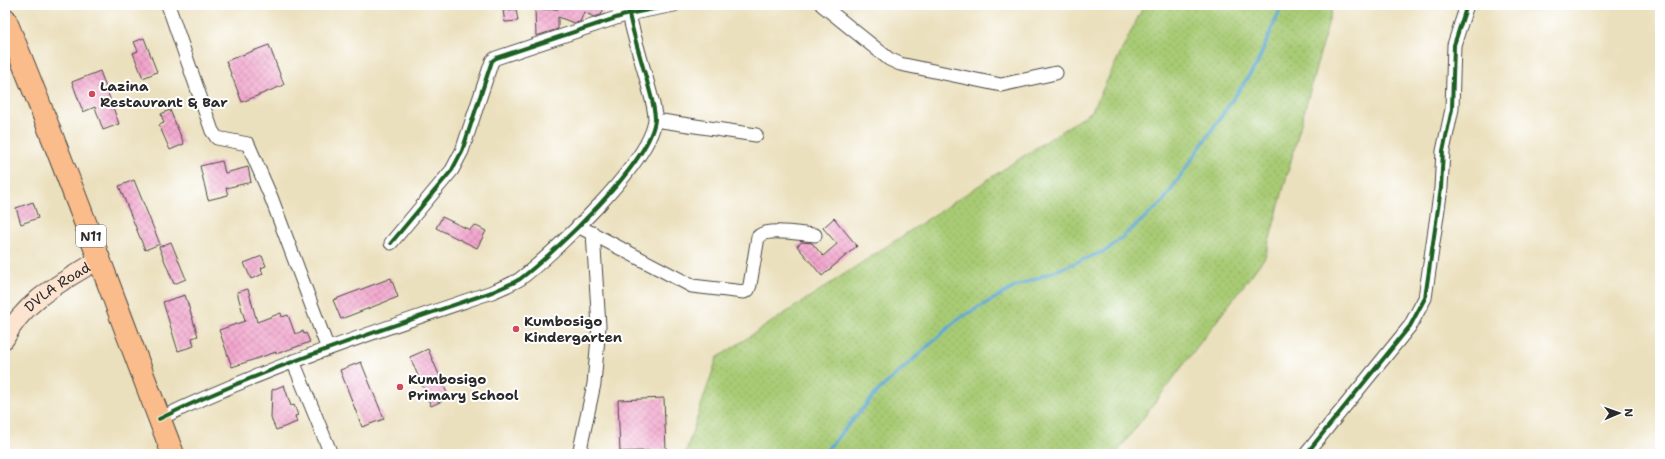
<svg xmlns="http://www.w3.org/2000/svg" width="1665" height="459" font-family="'Shantell Sans',sans-serif">
<style>
.grass{fill:url(#grass-dots);stroke:#6a7b50}
.lines{fill:none;stroke-linecap:round;stroke-linejoin:round}
.stream{stroke:#5ca7d4;stroke-width:3.5}
.building{fill:url(#building-cross-hatch)}
.street-casing{stroke:#484641;stroke-width:15}
.secondary-casing{stroke:#484641;stroke-width:20}
.highway-casing{stroke:#484641;stroke-width:24}
.street{stroke:#fff;stroke-width:13}
.secondary{stroke:#fde4d0;stroke-width:18}
.highway{stroke:#f9bc8a;stroke-width:22}
.cycleway-casing{stroke:#fff;stroke-width:6}
.cycleway{stroke:#1b5e20;stroke-width:4}
.poi-dot{fill:#d1495b;stroke:#fff;stroke-width:1.5}
.labels{text-anchor:middle;dominant-baseline:central;stroke-width:4;stroke-linejoin:round;paint-order:stroke}
.shield{fill:#fff;stroke:#6b6b6b;stroke-width:1}
.shield-label{font-size:13px;font-weight:bold;fill:#2b2b2b}
.poi-label{font-size:14px;font-weight:bold;fill:#2b2b2b;stroke:#fff;text-anchor:start}
.street-label{font-size:14px;fill:#2b2b2b;stroke:#fff}
</style>
<defs>
<pattern id="grass-dots" width="8" height="8" patternUnits="userSpaceOnUse"><rect width="8" height="8" fill="#a8cb74"/><path d="M2 2h.1M6 6h.1" fill="none" stroke="#91ae65" stroke-width="1.8" stroke-linecap="round"/></pattern>
<pattern id="building-cross-hatch" width="8" height="8" patternUnits="userSpaceOnUse"><rect width="8" height="8" fill="#f2a2cb"/><path d="M0 0l8 8M0 8l8-8" fill="none" stroke="#c484a5"/></pattern>
</defs>
<rect width="100%" height="100%" fill="#fff"/>
<filter id="ink" filterUnits="userSpaceOnUse"><feTurbulence type="fractalNoise" baseFrequency=".025" numOctaves="2"/><feDisplacementMap in="SourceGraphic" scale="8" xChannelSelector="R" yChannelSelector="G"/><feConvolveMatrix kernelMatrix="1 2 1 2 8 2 1 2 1" color-interpolation-filters="sRGB"/></filter>
<filter id="wash" filterUnits="userSpaceOnUse"><feTurbulence type="fractalNoise" baseFrequency=".012" numOctaves="4" result="noise"/><feDisplacementMap in="SourceGraphic" scale="16" xChannelSelector="R" yChannelSelector="G"/><feGaussianBlur stdDeviation="0.9" result="paint"/><feColorMatrix in="noise" values="0 0 0 0 0 0 0 0 0 0 0 0 0 0 0 0 0 1.4 0 .05"/><feComposite in="paint" operator="in"/></filter>
<g filter="url(#wash)">
<rect width="100%" height="100%" fill="#ebe0bd"/>
<path class="grass" d="M1144,5H1333L1265,257L1116,454H685L717,358L1092,111Z"/>
<g class="lines">
<path class="stream" d="M823,454L878,391L958,319L1015,287L1107,250L1162,203L1257,64L1282,5"/>
</g>
<g id="blocks">
<path class="building" d="M559,5H605L601,15L594,17L584,12L580,22L574,23L558,17V29L536,36L535,10L558,9Z
M516,9L518,21L505,22L503,11Z
M144,38L157,72L143,78L133,53L138,51L134,42Z
M269,45L284,85L242,102L226,61Z
M100,71L119,124L103,130L95,107L83,112L72,82Z
M170,110L184,144L170,150L159,125L164,123L161,114Z
M222,161L225,173L248,167L251,182L226,188L228,195L208,200L200,166Z
M134,180L160,244L145,250L119,186Z
M33,202L38,218L21,224L16,208Z
M442,217L470,230L474,225L486,231L477,248L436,228Z
M834,218L857,246L822,276L797,246L802,242L812,243L823,256L837,244L823,228Z
M171,242L186,279L174,284L159,247Z
M262,256L266,266L261,268L263,274L251,279L244,263Z
M391,278L398,297L341,319L333,300Z
M248,289L257,322L281,313L282,317L288,315L295,334L303,331L304,334L306,333L310,342L276,354V352L232,367L219,330L245,321L237,292Z
M185,295L198,336L192,338L194,346L178,351L163,302Z
M428,349L449,398L431,406L410,357Z
M361,362L384,419L362,427L340,370Z
M284,385L291,406L294,405L298,415L295,416L297,422L276,430L271,418L272,390Z
M664,398L666,450L620,452L618,400Z"/>
</g>
</g>
<g filter="url(#ink)">
<use href="#blocks" fill-opacity="0" stroke="#484641" stroke-width="1"/>
<g class="lines">
<g class="street-casing">
<path id="street" d="M168,5L212,131L217,138L248,144L271,197L328,349
M822,5L889,59L900,64L1001,85L1056,73
M655,120L756,135
M578,226L692,286L744,292L748,290L750,285L758,237C766,227 801,234 815,235
M391,243L452,170L462,151L492,61L496,58L628,14L674,5
M293,361L331,454
M159,419C266,367 380,330 492,292C501,288 512,284 520,279C553,254 652,161 655,119C655,107 650,93 647,81C640,56 632,31 627,5
M579,454L594,384L599,326L593,233
M1306,454L1410,326L1425,298L1441,188L1443,151L1452,109L1454,45L1467,5"/>
</g>
<g class="secondary-casing">
<g id="secondary">
<path id="s1" d="M5,339C24,300 64,281 100,259"/>
</g>
</g>
<g class="highway-casing">
<path id="highway" d="M5,19C65,163 117,309 173,454"/>
</g>
<use href="#street" class="street"/>
<use href="#secondary" class="secondary"/>
<use href="#highway" class="highway"/>
<g class="cycleway-casing">
<path id="cycleway" d="M391,243L452,170L462,151L492,61L496,58L628,14L674,5
M159,419C266,367 380,330 492,292C501,288 512,284 520,279C553,254 652,161 655,119C655,107 650,93 647,81C640,56 632,31 627,5
M1306,454L1410,326L1425,298L1441,188L1443,151L1452,109L1454,45L1467,5"/>
</g>
<use href="#cycleway" class="cycleway"/>
</g>
</g>
<g class="poi-dot">
<circle cx="92" cy="94" r="4"/>
<circle cx="516" cy="329" r="4"/>
<circle cx="400" cy="387" r="4"/>
</g>
<g class="labels">
<rect class="shield" x="76" y="225" width="30" height="22" rx="3"/>
<g class="shield-label">
<text x="91" y="236">N11</text>
</g>
<g class="poi-label">
<text x="100" y="86">Lazina<tspan x="100" dy="16">Restaurant &amp; Bar</tspan></text>
<text x="524" y="321">Kumbosigo<tspan x="524" dy="16">Kindergarten</tspan></text>
<text x="408" y="379">Kumbosigo<tspan x="408" dy="16">Primary School</tspan></text>
</g>
<g class="street-label">
<text stroke="none"><textPath href="#s1" startOffset="75">DVLA Road</textPath></text>
</g>
</g>
<rect width="1665" height="459" fill="none" stroke="#fff" stroke-width="20"/>
<g transform="translate(1619 413) rotate(88)" stroke="#ffffff" stroke-width="3" paint-order="stroke">
<path d="M0-3L7 15L0 10L-7 15Z" fill="#2b2b2b"/>
<text y="-6" font-size="11" font-weight="bold" text-anchor="middle" fill="#2b2b2b">N</text>
</g>
</svg>
